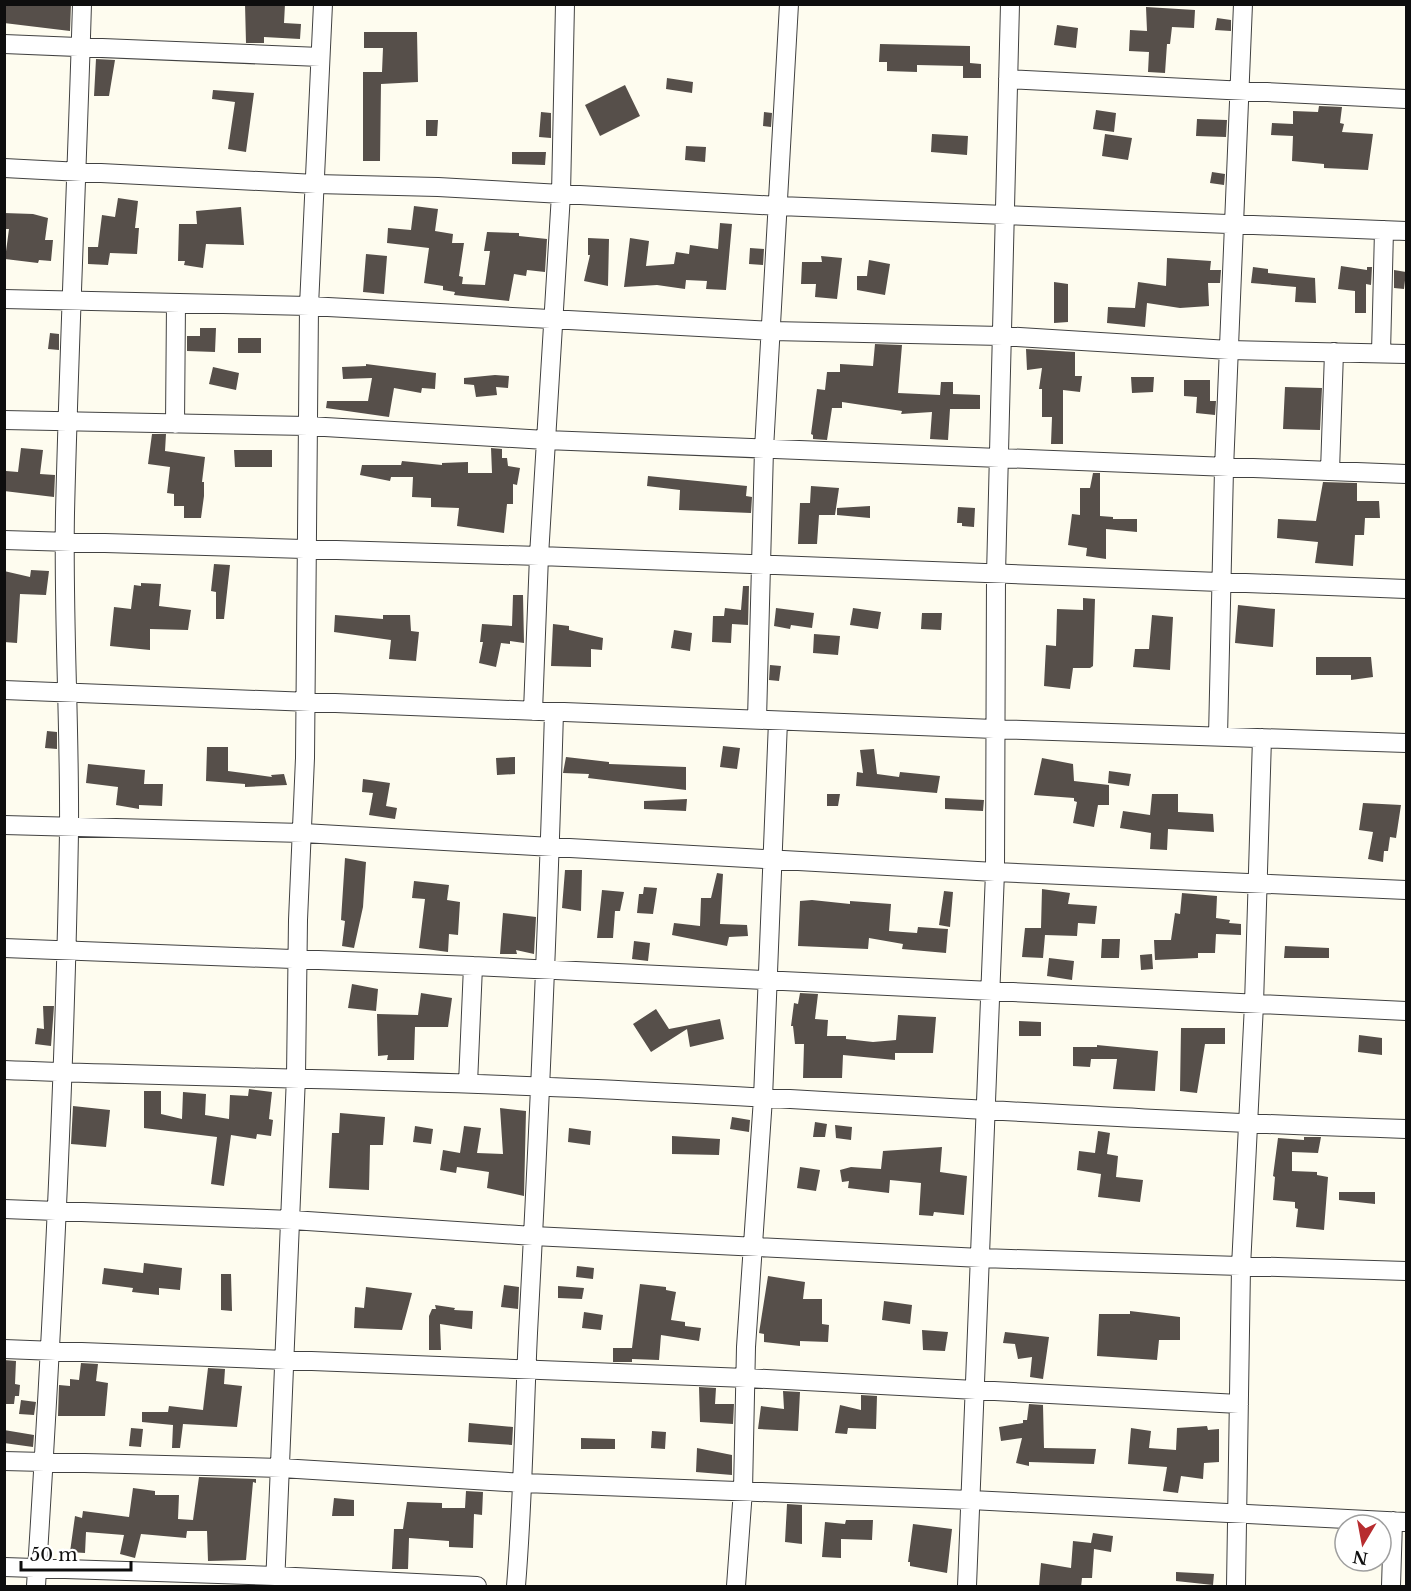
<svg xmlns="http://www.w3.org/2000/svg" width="1411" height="1591" font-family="'Libre Baskerville',serif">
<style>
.building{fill:#564f4a}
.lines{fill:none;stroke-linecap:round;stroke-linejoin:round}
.minor-casing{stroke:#414141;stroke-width:20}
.minor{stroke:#fff;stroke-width:18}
</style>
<rect width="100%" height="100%" fill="#fefcef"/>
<path class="building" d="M4,4H71L70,31L4,23Z
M245,4H285L284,23L301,24L300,39L264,37V43H246Z
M1146,7L1195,10L1194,28L1172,27L1170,44H1167L1165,73L1148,72L1149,52L1129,51L1130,30L1147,31Z
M1217,18L1231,20V31L1215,30Z
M1057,25L1078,28L1076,48L1054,45Z
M364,32H417L418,82L381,84L380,161H363V72H382L383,48H364Z
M880,44L970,46V63L981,64V78H963V66L917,65V72L887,71V62H879Z
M96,59L115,60L109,96H94Z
M667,78L693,82L692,93L666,89Z
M625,85L640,116L600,136L585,105Z
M213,90L254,93L246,152L228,149L235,102L212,99Z
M1319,106L1342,107L1340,123L1344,124L1342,132L1373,134L1368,170L1324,168V164L1292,161L1293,136L1271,135L1272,123L1293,124V111L1318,112Z
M1096,110L1116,113L1114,132L1093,129Z
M541,112L551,113V138L539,137Z
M764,112L772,113L771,127L763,126Z
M1197,119L1227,120L1226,137L1196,136Z
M426,120H438L437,136H426Z
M932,134L968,136L967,155L931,152Z
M1105,134L1132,138L1128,160L1102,156Z
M686,146L706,147L705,162L685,160Z
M512,152H546L545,165L512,164Z
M1212,172L1225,174L1224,185L1210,183Z
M118,198L138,201L135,228H139L137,254L110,253L108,265L88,264V247H98L102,215L115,217Z
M414,206L438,209L435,231L453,234L452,243H464L459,276L463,277L462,284L485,285L490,251H484L487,232L519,233V236L547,239L545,272L527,270L526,276L514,274L509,301L454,295L455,292L443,290V286L424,283L429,248L387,243L388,228L411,230Z
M241,207L244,245L206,244L203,268L184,265L185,261H178L179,224H197L196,211Z
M4,213L33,214L48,218L45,240H53L51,261L39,260L38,263L5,259L9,229H4Z
M720,223L732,224L726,290L706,289L707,281L686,280L685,289L657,285L624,287L630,238L649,241L646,266L674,264L676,252L689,254L690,245L718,249Z
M588,238L609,239L608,286L584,281L590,255H588Z
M750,248L764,249L763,265L749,264Z
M366,254L387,256L384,294L363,292Z
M821,256L842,258L837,299L815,297L816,284H801L802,262H822Z
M1167,258L1211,261L1210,270H1221L1220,283H1208L1209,306L1180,308L1147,303L1145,327L1107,323L1108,307L1135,308L1138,282L1166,286Z
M869,260L890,264L885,295L857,290V276H867Z
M1341,266L1367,270V267H1372L1371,285L1366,284V313H1355V291L1338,289Z
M1253,267L1268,269V273L1315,278L1316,303L1295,302L1296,287L1251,283Z
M1394,270L1406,272L1404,289L1394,288Z
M1054,282L1068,284V322L1054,323Z
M200,328H216L215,352L187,351V336H200Z
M50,333L59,334V350L48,349Z
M238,338H261V353H238Z
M875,344L902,345L898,393L940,395L941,382H953V394L980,395V409H950L948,440L930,439L932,412L901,414L902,411L842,402V408H832L827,440L813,439V435L811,434L817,389L825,390L827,372H840V364L873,366Z
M1026,349L1075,352V376H1082L1080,392L1063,390V444H1051L1052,417H1042V389H1039L1042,368L1027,370Z
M366,364L436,373L435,389L422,388L421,393L394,388L389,417L326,408L327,401H368L372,378L343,379L342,367L366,366Z
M213,367L239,373L236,390L209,384Z
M495,375L509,376L508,388L496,387L497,395L476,397L474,385L464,384V378Z
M1131,377H1154L1153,392L1132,393Z
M1184,380H1210V401H1216L1215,415L1196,413L1197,397L1184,396Z
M1285,387L1322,388L1320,430L1283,429Z
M152,434H166L165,451L205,457L202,482H204V496L201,518H184V506H174V494L167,493L170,467L148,464Z
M21,448L43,450L40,474L55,475L54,497L4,491L6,471L18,472Z
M491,448L502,449V458H507L508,466L520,468L517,485L513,484V504H507L504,533L457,526L459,508L431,507V498L412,497L413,477H391L390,481L360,475L362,465H401L402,461L442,465V463L468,462V473H492Z
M234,450H272V467H235Z
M1093,473H1100V516L1113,517V519H1137V532L1106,529V559L1086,556L1087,548L1068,545L1072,514L1080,515V488H1090Z
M648,476L747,486L746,496L752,497L751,513L679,510L680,490L647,486Z
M1323,482L1357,483V501H1379L1380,518H1365L1364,535H1355L1353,566L1315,563L1318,542L1277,538L1278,519L1316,521Z
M811,486L839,488L835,515H819L817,544H798L800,503H810Z
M870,506V518L837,515V508Z
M958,507L975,508L974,527L962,526V523H957Z
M214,564L230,565L224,619H216V592L211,591Z
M31,570L49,571L46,595L20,594L17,643L4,642V571L30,577Z
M141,583L161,584L159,606L191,610L188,630L150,629V650L110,646L114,607L131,609L134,585L141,586Z
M743,586H749L748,625L732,624L731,643L712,642L713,616H724L725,608L741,610Z
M513,595H523L524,643L510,641V644L501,643L496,667L479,663L483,642H480L482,624L512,626Z
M1083,598L1095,599L1093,666L1090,668H1073L1070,689L1044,686L1046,645L1056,646L1057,609L1083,610Z
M1238,605L1275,609L1273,647L1235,643Z
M776,608L814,613L812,628L791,625L790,629L774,626Z
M853,608L881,612L878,629L850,625Z
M922,613H942L941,630L921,629Z
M335,615L383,619V615H410L411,631L419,632L416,661L389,659L391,640L334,632Z
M1152,615L1173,617L1170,670L1133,667L1135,649H1149Z
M553,624L569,626V630L603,638L602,650L591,649V667L551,666Z
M674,630L692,633L690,651L671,648Z
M814,634L840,636L838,655L813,653Z
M1316,657H1371L1373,677L1351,680V675H1316Z
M770,665L781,666L779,681L769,680Z
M47,731L57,732V749L45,748Z
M723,746L740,748L737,769L720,767Z
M207,747H228V771L272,777L271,775L284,774L287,785L245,787V784L206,781Z
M874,749L877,774L899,777L900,772L940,776L937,793L856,786L857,772L863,773L860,750Z
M515,757V774L497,775L496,758Z
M566,757L609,762V764L686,767V790L588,778L589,774L563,773Z
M1042,758L1073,764L1074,781L1109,785V805H1098L1094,827L1073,823L1077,802L1074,801V798L1034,795Z
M88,764L145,770L144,784H163L162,806L139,805V809L116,805L118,787L86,783Z
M1109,771L1131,774L1129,786L1108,783Z
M363,779L390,783L386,806L397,808L395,819L369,815L373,793L362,792Z
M827,794H840L838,806H827Z
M1152,794H1178V812L1213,814L1214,832L1168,829L1167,850L1150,849L1151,833L1120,828L1123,811L1150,815Z
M945,798L984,800L983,811L945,809Z
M687,799L686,811L644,809V801Z
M1363,803L1401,805L1396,838L1390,837L1388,851H1384L1383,862L1368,859L1373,832L1359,830Z
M345,858L366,862L363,907L354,948L342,946L345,921L341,920Z
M565,870H582L581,911L562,908Z
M717,873L723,874L720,924L747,925L748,936L729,937L727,946L672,935L674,923L700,926L701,898H711Z
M414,881L449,885L447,900L460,902L458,935L449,934L448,952L419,948L425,899L412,898Z
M644,887L657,888L653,914L637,913L639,894H643Z
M1042,889L1070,893L1068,904L1097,906L1095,924L1078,923L1077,936L1045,935L1043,958L1022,957L1025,928H1041Z
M602,890L624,892L620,911H615L613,938H597Z
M944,891L953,892L950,927L939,925Z
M1182,893L1217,896L1216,918L1230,920L1229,923L1241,924V935L1216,934L1215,953H1198V958L1155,960L1154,940H1171L1175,913L1180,914Z
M812,900L850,904V901L891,904L889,931L917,933L918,927L948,929L946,953L902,949L903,944L869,938L868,949L798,946L800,901Z
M503,913L536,917L534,954L516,950L517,954H500Z
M1102,939H1120L1119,958H1101Z
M634,941L650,943L648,961L632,959Z
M1285,946L1329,948V958H1284Z
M1152,954L1153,969L1141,970L1140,955Z
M1049,958L1074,961L1072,980L1047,976Z
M352,984L378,989L376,1011L348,1008Z
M421,993L452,998L448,1027H415L414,1060H387L388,1055L378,1056L377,1014L418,1015Z
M800,993L818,994L815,1019L828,1020L827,1036H846V1039L873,1042L896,1040L898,1015L936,1017L933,1053H895V1060L843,1055L842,1078H803L804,1044H795L793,1026H791L794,1003L798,1004Z
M43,1006H54L51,1046L35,1044L37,1028L44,1029Z
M656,1009L669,1029L720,1019L724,1039L690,1047L687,1029L651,1052L633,1024Z
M1019,1021L1041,1022V1036H1019Z
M1181,1028H1225V1044H1205L1197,1093L1180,1091Z
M1359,1035L1382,1038V1055L1358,1052Z
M1097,1045L1158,1051L1155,1091L1113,1089L1117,1059H1091L1090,1067L1073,1066V1047H1097Z
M249,1089L272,1092L269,1119L273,1120L271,1136L257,1134L256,1139L231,1135L224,1186L211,1184L217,1137L144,1128V1091H161V1114L182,1119L183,1092L206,1094L205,1115L229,1119L230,1095L248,1096Z
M73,1106L110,1110L106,1147L71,1144Z
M500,1108L526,1111L524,1196L487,1188L489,1172L457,1167L456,1173L440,1170L443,1150L460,1153L464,1126L481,1128L477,1153L503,1154Z
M340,1113L385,1117L383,1145H370L369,1190L329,1188L332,1133H339Z
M732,1117L750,1120L749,1132L730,1129Z
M815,1122L827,1124L825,1137H813Z
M835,1125L852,1127L851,1140L836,1138Z
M415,1126L433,1129L431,1144L413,1142Z
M569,1128L591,1131L590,1145L568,1142Z
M1098,1131L1110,1133L1107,1154L1118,1156L1116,1177L1143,1180L1140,1202L1098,1197L1101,1174L1077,1170L1079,1151L1095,1153Z
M672,1136L720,1139L719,1155L672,1154Z
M1304,1137H1321L1318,1153L1292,1152V1171L1317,1172V1175L1328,1177L1324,1230L1296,1227L1298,1209L1295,1208V1202L1273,1200L1275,1177L1273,1176L1278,1138L1304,1140Z
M942,1147L940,1172L967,1176L964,1215L934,1212L933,1216L919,1215L921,1183L890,1180L889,1193L848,1188L849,1181L842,1182L840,1170L851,1167L881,1169L883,1151Z
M800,1167L820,1170L816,1191L797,1188Z
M1339,1192H1375V1204L1339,1200Z
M144,1263L182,1268L180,1290L159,1288V1295L132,1292L133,1288L102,1284L104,1268L143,1273Z
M577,1266L594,1268L593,1279L576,1277Z
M221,1274H231L232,1311L221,1310Z
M768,1276L805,1282L803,1299H822V1324L829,1325L828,1342L800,1341V1346L764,1342V1334L759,1333Z
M640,1284L666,1287V1290L676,1292L671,1320L685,1322V1326L701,1328L699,1341L661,1335L659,1360L632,1359V1362H613V1348H632Z
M504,1285L519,1287L518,1309L501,1307Z
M558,1286L584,1288L582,1299L558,1298Z
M366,1287L412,1293L402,1330L354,1328L355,1307L364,1308Z
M884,1301L912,1305L910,1324L882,1320Z
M435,1305L455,1308L454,1310L473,1311L472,1329L440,1324L441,1350H429V1316L432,1309H436Z
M1130,1311L1180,1317V1340H1159L1157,1360L1097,1356L1099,1314H1130Z
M584,1312L603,1315L601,1330L582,1328Z
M922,1330L948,1332L945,1351L923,1350Z
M1005,1332L1049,1337L1043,1379L1030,1377L1032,1357L1018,1359L1015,1344L1003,1343Z
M4,1360L16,1361L15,1384L20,1385L19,1396H15L14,1404H4Z
M81,1363L98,1364L96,1381L108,1383L105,1416H58L59,1385L70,1386V1379L79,1380Z
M208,1368L225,1369L224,1384L242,1386L237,1427L183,1424L180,1448H172L173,1425L142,1422V1412H168L169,1406L203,1410Z
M699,1387L716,1388L715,1404H734L733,1424L700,1422Z
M783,1391L800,1392L798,1431L758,1429L761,1406L784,1409Z
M861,1395L877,1396L876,1429L848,1428L847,1434L835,1433L840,1405L861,1410Z
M21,1400L36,1402L34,1415L19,1414Z
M1029,1404L1043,1405L1044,1448L1096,1449L1094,1464L1029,1462V1466L1016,1463L1022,1438L1001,1441L999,1427L1023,1423V1420H1027Z
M469,1423L513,1427L512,1445L468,1442Z
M1207,1426L1208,1430L1219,1429V1462L1204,1463L1203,1479L1181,1476L1178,1493L1163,1491L1167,1467L1128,1464L1131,1428L1151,1431L1149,1448L1176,1450L1177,1428Z
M131,1428L143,1429L141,1447L129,1446Z
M4,1430L34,1435L33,1447L4,1443Z
M652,1431L666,1432L665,1449L651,1448Z
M581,1438L615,1439V1449H581Z
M697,1448L732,1455V1475L696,1472Z
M199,1477L256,1479V1483L253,1482L246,1560L208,1561L207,1531H187L186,1538L141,1534L135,1558L120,1554L124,1535L86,1532L85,1553L70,1552L75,1516L82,1518L83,1511L129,1517L133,1488L155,1491V1495H179L178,1519L193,1520Z
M466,1491L483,1492L482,1515L474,1514L473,1548L449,1547V1541L409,1538L408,1569H392L394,1529H403L407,1502L442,1503V1508H465Z
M334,1498L354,1500V1516H332Z
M787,1504L802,1505V1544L785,1542Z
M846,1520H873L872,1540L841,1539V1558L822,1557L825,1522L845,1524Z
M913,1524L952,1529L947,1573L910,1566V1562H908Z
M1093,1533L1113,1536L1111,1552L1094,1549L1092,1578H1082L1081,1587H1039L1041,1563L1071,1568L1073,1541L1091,1543Z
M1176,1572L1214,1574L1213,1585L1176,1581Z"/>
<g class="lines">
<g class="minor-casing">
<path id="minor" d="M4,44L320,57
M1008,79L1406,99
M4,168L316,184L438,187L779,206L1406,231
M4,299L309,306L772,331L1002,336L1229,350L1406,354
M1381,353L1384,230
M4,420L308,426L546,440L1406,474
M175,424L176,303
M1330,471L1334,352
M4,540L539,556L1406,589
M4,690L994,729L1406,743
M533,711L539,556L561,194L565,4
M757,720L764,449L789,4
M1218,737L1224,469L1243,4
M4,825L303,833L995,872L1406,890
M4,948L473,966L1406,1011
M4,1070C202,1078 399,1079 597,1089C867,1102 1136,1121 1406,1129
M468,1084L473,966
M4,1209L292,1220L533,1236L981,1258L1406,1271
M4,1349L746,1378L1239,1404
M4,1461L281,1468L524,1483L971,1500L1406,1522
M4,1567L275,1576L477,1586
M36,1586C52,1335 65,1083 69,832C70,726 63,619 65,513C69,344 77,174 82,4
M275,1586L296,1076L298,920L305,758L309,306L323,4
M516,1586C523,1502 524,1418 528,1333C539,1126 548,919 554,712
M736,1586L743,1490L746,1347L763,1098L778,721
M967,1586L995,872L996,575L1010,4
M1236,1586L1241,1267L1254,1004L1262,738
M1391,1586L1393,1521"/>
</g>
<use href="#minor" class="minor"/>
</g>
<rect width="1411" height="1591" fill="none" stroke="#0e0e0e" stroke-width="12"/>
<g transform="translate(1363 1543) rotate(190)"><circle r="28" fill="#ffffff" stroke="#9f9f9f" stroke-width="1.5"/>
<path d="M0-4.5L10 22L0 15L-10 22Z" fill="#b72c2f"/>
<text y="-9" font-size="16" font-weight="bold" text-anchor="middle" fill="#0e0e0e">N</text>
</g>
<path d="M21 1561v9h110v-9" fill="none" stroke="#0e0e0e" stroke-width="3"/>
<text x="30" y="1561" font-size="18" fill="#0e0e0e" stroke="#ffffff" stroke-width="4.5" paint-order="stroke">50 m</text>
</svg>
